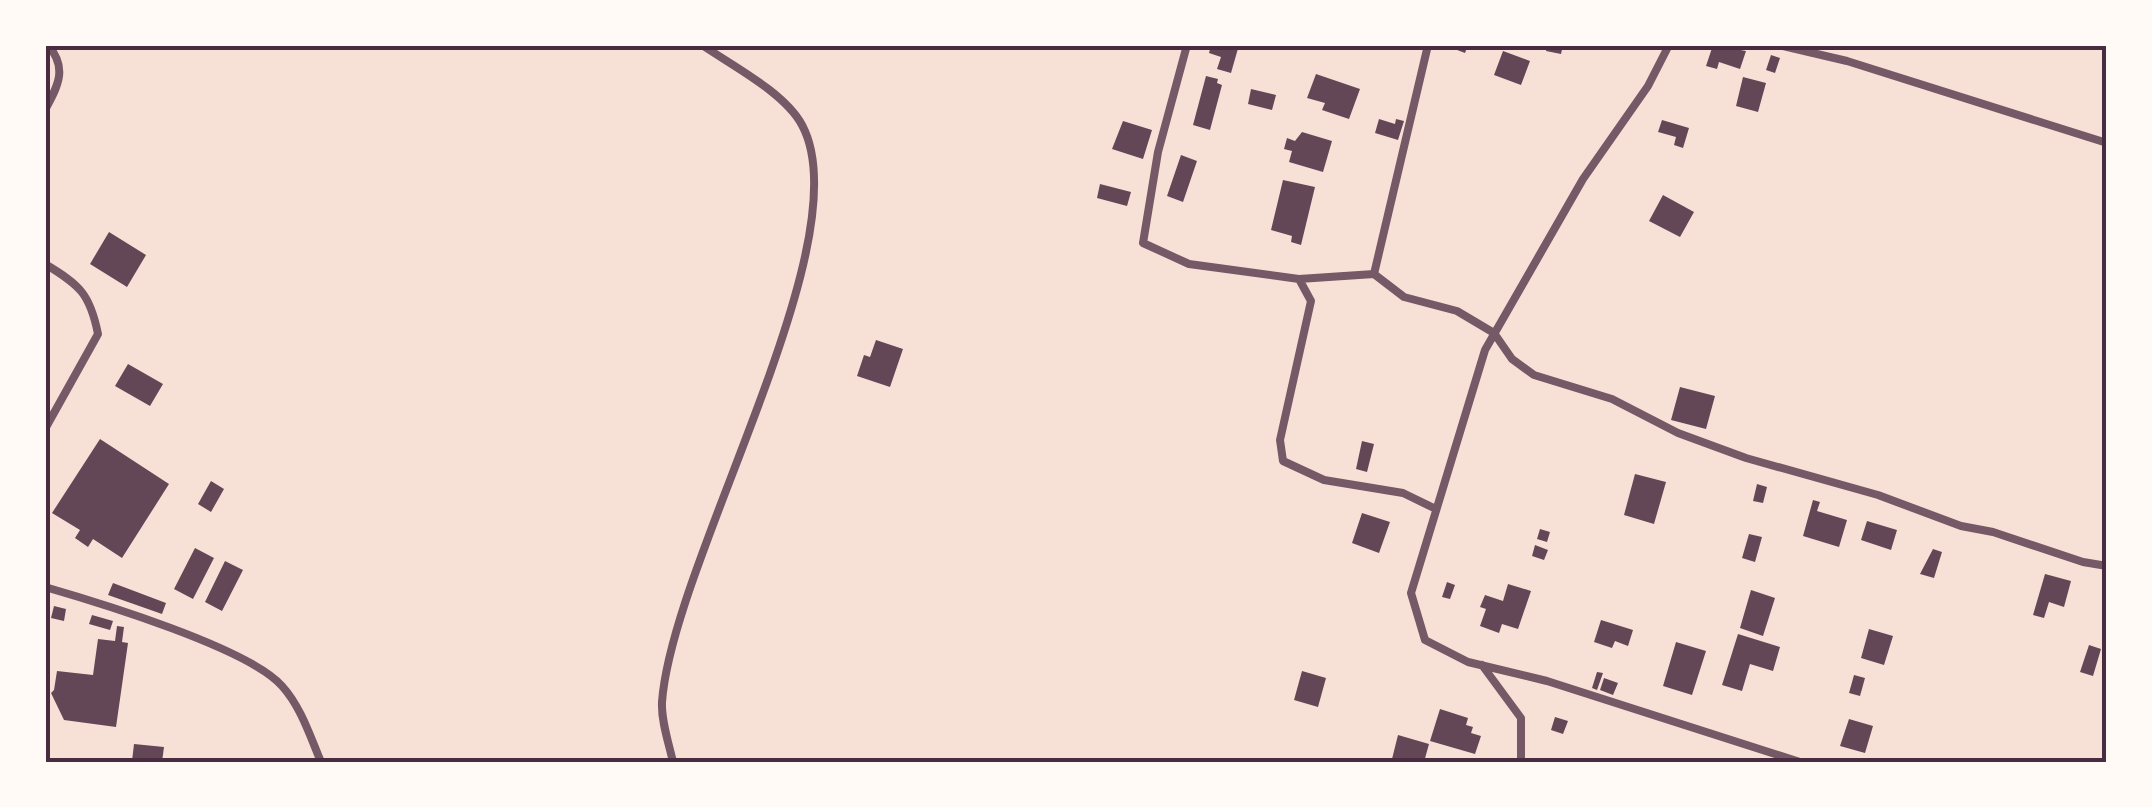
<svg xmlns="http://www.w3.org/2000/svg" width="2152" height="807" font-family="Commissioner,sans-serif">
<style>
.building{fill:#644757}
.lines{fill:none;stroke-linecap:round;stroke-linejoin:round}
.minor{stroke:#755966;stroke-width:8}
.neatline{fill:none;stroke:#4a2c40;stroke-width:4}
</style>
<rect width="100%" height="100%" fill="#f7e1d7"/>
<path class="building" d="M1211,45H1239L1231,73L1217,69L1221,57L1209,53Z
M1444,45H1468L1465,53Z
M1547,45H1563L1561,54L1546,51Z
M1713,45L1746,51L1740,69L1719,62L1717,69L1706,66Z
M1503,51L1530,61L1521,85L1494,75Z
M1771,55L1780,58L1775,73L1766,70Z
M1316,74L1360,89L1349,119L1322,110L1325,103L1307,98Z
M1206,76L1218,79L1217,83L1222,85L1210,130L1193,125Z
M1743,77L1766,83L1758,112L1736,106Z
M1251,89L1276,95L1272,110L1248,104Z
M1379,119L1395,124L1396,119L1404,121L1398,140L1375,133Z
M1662,120L1689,128L1683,148L1674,145L1676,137L1658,132Z
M1123,121L1152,130L1143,159L1112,149Z
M1302,132L1332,141L1323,172L1289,162L1292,151L1284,149L1287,138L1295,141Z
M1181,155L1197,161L1183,202L1167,196Z
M1283,180L1315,187L1301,245L1291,242L1292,236L1271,230Z
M1100,184L1131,192L1127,206L1097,198Z
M1663,195L1694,212L1680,237L1649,221Z
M109,232L146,255L127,287L90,264Z
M876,340L903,349L890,387L857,376L864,355L870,357Z
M128,364L163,384L150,406L115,386Z
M1680,387L1715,396L1706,429L1671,420Z
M100,439L169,484L122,558L93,539L88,547L75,538L80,530L52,513Z
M1362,441L1374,444L1367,472L1356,469Z
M1635,474L1666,482L1654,524L1624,515Z
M211,481L224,489L211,512L198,504Z
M1757,484L1767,487L1763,503L1753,501Z
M1813,500L1820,502L1817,511L1847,520L1839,547L1803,536Z
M1362,513L1390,522L1379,553L1352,543Z
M1867,521L1897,530L1891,550L1861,540Z
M1540,529L1550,532L1547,542L1537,539Z
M1749,534L1762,537L1755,562L1742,558Z
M1535,545L1548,550L1544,560L1532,556Z
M195,548L214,558L193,599L174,589Z
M1933,549L1942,552L1934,578L1920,574Z
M225,561L243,570L222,611L205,602Z
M2045,574L2071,581L2064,607L2049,602L2044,618L2033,615Z
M1447,582L1455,585L1450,599L1442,597Z
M113,583L166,603L162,614L108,595Z
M1508,584L1531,591L1518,629L1502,624L1499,633L1480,626L1486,609L1480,607L1485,595L1503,601Z
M1751,590L1775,598L1763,636L1740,628Z
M54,606L66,609L64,621L51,618Z
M92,615L113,621L110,630L89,624Z
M1601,620L1633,630L1628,646L1615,641L1612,648L1594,642Z
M117,626L124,627L122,642L128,643L116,727L64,720L51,693L54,690L57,671L93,675L98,639L115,641Z
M1869,629L1893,636L1884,665L1861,658Z
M1738,634L1780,647L1773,671L1750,664L1742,691L1722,685Z
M1676,642L1706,651L1692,695L1663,686Z
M2089,645L2101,649L2093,676L2080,672Z
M1302,671L1326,678L1318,707L1294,700Z
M1597,672L1603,673L1597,690L1592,688Z
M1854,675L1865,678L1860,696L1849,693Z
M1604,678L1618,683L1613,695L1600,690Z
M1440,709L1468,718L1466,725L1473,727L1471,733L1481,736L1475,754L1430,741Z
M1555,717L1568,721L1563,734L1551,730Z
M1849,719L1873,726L1865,753L1840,746Z
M1398,735L1429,744L1424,762L1392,759Z
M134,744L164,747L162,762L132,761Z"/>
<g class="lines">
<path class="minor" d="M1187,45L1158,152L1143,243L1189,264L1299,279L1311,301L1280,440L1283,461L1324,480L1403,493L1436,509
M1669,45L1648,86L1583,179L1485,350L1411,593L1425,640L1468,662L1547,681L1800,762
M1778,45L1847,61L2107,143
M45,110C58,86 68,68 48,45
M45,264C80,285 90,294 98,334L45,429
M1374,274L1404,297L1457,311L1494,333L1512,359L1534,375L1612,399L1678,433L1746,458L1878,495L1961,526L1993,532L2083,562L2107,566
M1299,279L1374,274L1428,45
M45,587C97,602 249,648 282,686C301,707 310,736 321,762
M1482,665L1521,718V762
M673,762C669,744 661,721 662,702C672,561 864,240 802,125C785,93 733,66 702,45"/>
</g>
<rect width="2152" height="807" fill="none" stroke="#fffaf5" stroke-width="95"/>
<rect x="48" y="48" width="2056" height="712" class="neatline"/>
</svg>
